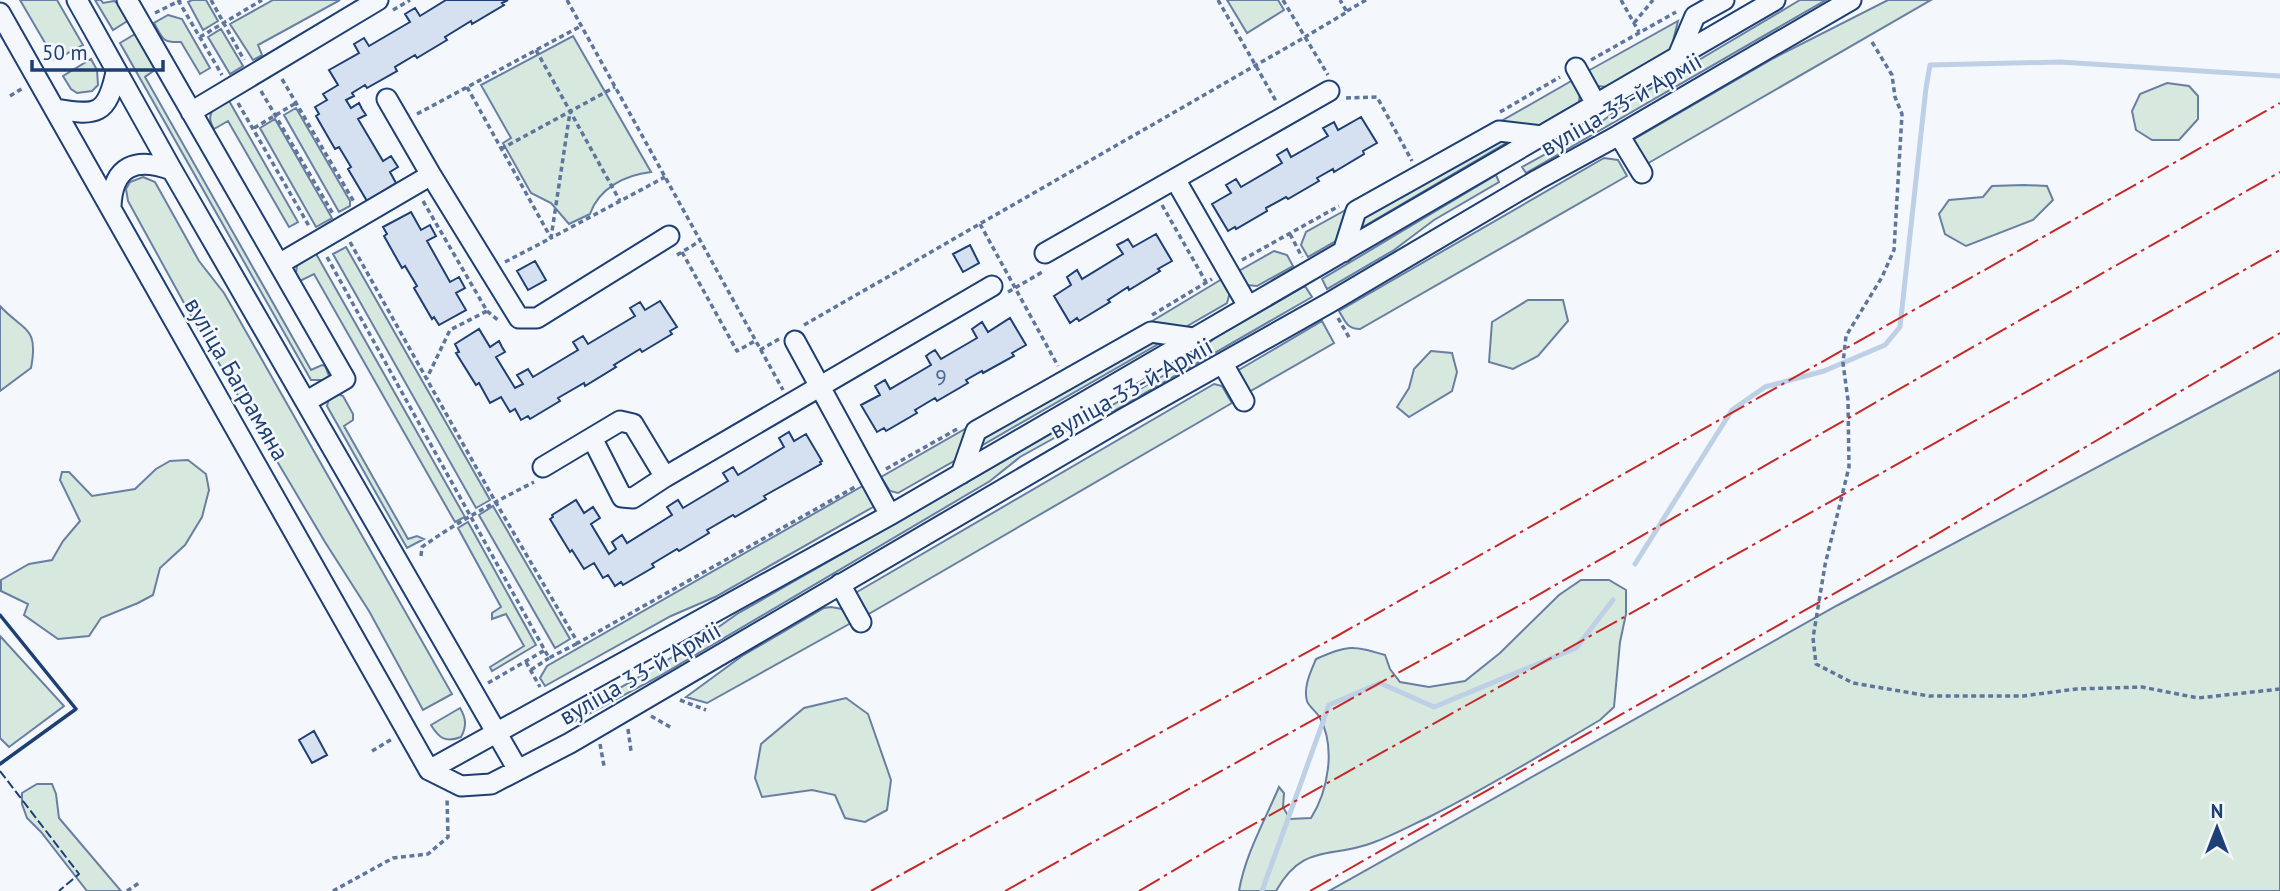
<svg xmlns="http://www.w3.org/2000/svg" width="2280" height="891" font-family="'PT Sans',sans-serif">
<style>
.green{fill:#d7e8df;stroke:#687fa3;stroke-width:2}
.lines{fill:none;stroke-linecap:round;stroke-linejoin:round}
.stream{stroke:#bed0e5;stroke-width:5}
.building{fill:#d5e0f0;stroke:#1d3f73;stroke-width:2}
.minor-casing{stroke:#1d3f73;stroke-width:23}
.path{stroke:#5e769c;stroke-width:3.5;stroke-dasharray:5 3.5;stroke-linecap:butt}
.minor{stroke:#f4f7fb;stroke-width:19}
.fence{stroke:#1d3f73;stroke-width:2;stroke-dasharray:9 3.5;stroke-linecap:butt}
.wall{stroke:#1d3f73;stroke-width:3.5}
.power{stroke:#c62828;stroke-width:2;stroke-dasharray:24 5 3.5 5;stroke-linecap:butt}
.labels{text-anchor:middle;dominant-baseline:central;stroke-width:5;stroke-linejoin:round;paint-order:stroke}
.number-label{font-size:21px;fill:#4b6792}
.street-label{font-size:24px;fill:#1d3f73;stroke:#f4f7fb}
</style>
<rect width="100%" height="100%" fill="#f4f7fb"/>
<path class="green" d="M20,0H57L83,45L55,60Z
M95,0H101L103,3L114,1L121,6L129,20L113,30Z
M192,0H206L218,21L203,30L188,2Z
M273,0H340L258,45L262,55L253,60L230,24Z
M1227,0H1278L1284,10L1247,33Z
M1800,0H1826L1526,173L1522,167L1593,128L1628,102Z
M1888,0H1931L1645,165L1631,141L1774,58Z
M168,15L182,19L210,68L200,74L181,42C162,43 163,39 154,23Z
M1678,21L1671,49L1608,87L1597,86L1588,71Z
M221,29L243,66L230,74L208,37Z
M137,33C141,40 157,63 154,70C153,72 147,75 145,77L311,370L322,365L325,366L329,376L327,380H311L120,43Z
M573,36L651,172C625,175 599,188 590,214L569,224L551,203L531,193L503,143L511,138L481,85Z
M91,59L97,70L98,85L92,91L77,93L71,89L63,76Z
M1573,80L1580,92L1579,102L1534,128L1498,123Z
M2167,83L2189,86L2198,96V119L2179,140H2152L2136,130L2132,111L2140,94Z
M228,99L298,222L289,227L228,121L214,129C204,113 215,106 228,99Z
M296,108L350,201V206L339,212L284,115Z
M275,119L332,218L316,227L260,128Z
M1508,135L1518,136L1356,231L1360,220Z
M1604,158L1618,160L1627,176L1360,329C1347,329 1345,321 1339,311Z
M1496,175L1499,182L1434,220L1394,250L1327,289L1322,279Z
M143,177L155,182L199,261L224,293L452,694L423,710L369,611L325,542L195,323L128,201L126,189L130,182Z
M2024,185L2047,186L2053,200L2033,220L1966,246L1945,234L1939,214L1949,200L1983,197L1992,186Z
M1351,207L1341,238L1308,257L1301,245L1306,232Z
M346,247L490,500L476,508L333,254Z
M1274,251L1287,255L1293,266L1257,286L1246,285L1237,272Z
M315,252L465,517L455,522L314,274L300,281L296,273L297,265Z
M1222,279L1230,292L1227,303L1177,332L1149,323Z
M1305,286L1312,297L1112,412L1109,407L1180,366L1215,338Z
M1528,300H1563L1568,321L1538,356L1513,369L1489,362L1492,322Z
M0,306C24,332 39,326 31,368L0,391Z
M1322,321L1334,343L1249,392L1237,371Z
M1156,338L1167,339L974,450L979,439Z
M1431,351L1452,353L1457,372L1452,391L1409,417L1397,407L1409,388L1414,369Z
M2280,370V891H1329L1838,605Z
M1214,384L1222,386L1232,403L867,615L857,601V592Z
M338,394L343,396L353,414V420L344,426L408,539L417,536L424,539L407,548L327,406L329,398Z
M1082,416L1085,421L1020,457L990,481L658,677L568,725L564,719C624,686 682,654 737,614Z
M972,425L961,457L898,493L890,491L881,477Z
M188,460L206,474L209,490L202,517L185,545L160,568L153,595L138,603L101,618L89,636L58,639L24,615L28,604L1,591V580L29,564L52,560L63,541L80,521L60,480L62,472H69L92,496L135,489L156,469L170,461Z
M866,484L873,495V507L715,597L671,616L545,686L540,678L547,666Z
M493,506L570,639L555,648L479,515Z
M468,522L536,645L492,671L490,667L524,646L506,614L492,619V613L501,607L458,528Z
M1581,580H1609L1626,590V614L1620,642L1614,707L1600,720C1544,753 1489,787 1431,816C1412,825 1392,836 1372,843C1329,859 1303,843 1276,891H1239C1245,855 1265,820 1279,787L1284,793L1283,807L1290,819L1311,818C1328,791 1336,748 1320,718C1317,712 1309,707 1307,701C1303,687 1311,671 1316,659C1349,645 1351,645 1385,655L1390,669L1400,682L1429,687L1465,681L1500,653L1559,595Z
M831,607L842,609L851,623L707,703L686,697L742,656L824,608Z
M0,636L64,706L9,747L0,738Z
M846,698L868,714L891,780L887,810L865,822L845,818L835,795L812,790L762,797L755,778L761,744L804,708Z
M460,708C466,718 467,726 461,737C445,743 439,738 431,725Z
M37,784H52L56,794L59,818L121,891H87L41,832L27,818L22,804V793Z"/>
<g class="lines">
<path class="stream" d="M1635,564L1732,410L1765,387L1824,371L1885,345L1900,327L1926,88L1930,65L2060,62L2280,76
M1262,891L1329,705L1380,683L1434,707L1576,648L1613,600"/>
</g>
<path class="building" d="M446,0H508L502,3L504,5L472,24L471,21L445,37L447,40L417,58L415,55L395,67L397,71L367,88L365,85L352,93L354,96L346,100L351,108L359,103L362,109L366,115L358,119L383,161L391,156L398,167L390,172L396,183L367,201L348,169L351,167L339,147L335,149L316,116L319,114L315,107L327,100L323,94L338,85L329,70L359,53L354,44L364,38L369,46L410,22L405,14L415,8L420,16Z
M1361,117L1377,143L1363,151L1364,154L1334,172L1333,169L1317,178L1319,181L1288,199L1286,197L1266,208L1267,211L1236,229L1235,227L1228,231L1212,204L1231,193L1226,185L1236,179L1241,187L1282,163L1277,155L1287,149L1291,157L1328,136L1323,128L1334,122L1338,130Z
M411,212L421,230L430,225L436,236L427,241L450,282L459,277L465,288L456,293L466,310L439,325L434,317L432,319L414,288L417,286L405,266L402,268L384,236L387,234L383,227Z
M1156,234L1172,261L1158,269L1160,271L1129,290L1128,287L1108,300L1110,302L1079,321L1077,318L1070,323L1054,296L1071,285L1067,277L1077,270L1082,279L1123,254L1117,245L1123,242L1128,239L1133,247Z
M970,245L979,263L963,272L953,254Z
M535,261L546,280L528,290L517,271Z
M660,301L677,327L670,331L672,334L642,352L640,349L614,365L616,367L585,386L584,383L558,398L560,401L530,419L528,416L521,420L515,409L510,412L501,397L490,403L479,383L476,385L456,353L459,352L455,344L479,329L490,347L499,341L502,347L505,352L496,357L515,388L523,384L517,375L528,369L533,377L578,350L573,342L583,336L588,344L635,316L630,308L640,302L645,310Z
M1010,318L1026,345L1012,353L1014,356L983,373L982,371L966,380L968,383L937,401L935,398L915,410L917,413L886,431L884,428L877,432L861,405L880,395L875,386L885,380L890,389L931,365L926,356L930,353L935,350L941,359L977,338L972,329L982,322L988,332Z
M789,432L794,441L806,434L822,461L820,462L821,464L764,496L766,499L735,517L733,515L707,530L709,533L679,551L677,549L652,564L654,567L623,585L621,582L615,586L608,575L603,578L594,563L584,569L572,550L570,552L550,519L553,517L552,515L576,500L584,513L593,507L600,518L591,524L609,554L616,549L612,542L622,535L627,543L672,515L667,507L678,500L683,508L728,481L723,473L733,467L738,475L784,447L779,438Z
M314,731L327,755L312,763L299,740Z"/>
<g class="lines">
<g class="minor-casing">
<path id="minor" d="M77,0L172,170L518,770
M127,0L345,379L307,401
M0,13L429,770
M1678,56L1695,16L1724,0
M1576,68L1596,104
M387,99L431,175L519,318H537L669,236
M56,109C97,116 107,115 116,72
M191,112L378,0
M1619,135L1642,173
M1175,179L1248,306
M111,206C113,165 136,157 172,170
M1343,252L1356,211L1499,131L1542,136
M1045,253L1329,91
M279,264L431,175
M795,341L890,515
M1223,364L1244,401
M592,438L622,497L633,498L665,477L992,286
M543,467L620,421L633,424L665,477
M961,474L976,431L1151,332L1193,338
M840,584L861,622
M429,770L461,786L491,784L570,743L1123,419L1329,303L1537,180L1619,135L1851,0
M429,770L890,515L1775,0"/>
</g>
<path class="path" d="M178,0L222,75
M211,0L244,60
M567,0L783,390
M1218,0L1276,101
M1283,0L1305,37L1347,12L1340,0
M1621,0L1639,32
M393,10L410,0
M1347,11L1366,0
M155,13L181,0
M1634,23L1653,0
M200,37L262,0
M1872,42L1892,75L1895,97L1902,114L1894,250L1882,277L1846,336L1843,363L1848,400L1849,467L1825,565L1813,638L1816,664L1853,683L1929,696H2023L2076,689L2142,687L2198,698L2280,689
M536,50L620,201
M1591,60L1676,12
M282,79L354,202
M467,87L551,238L665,177
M261,91L333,214
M10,96L23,88
M1346,98L1377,97L1412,161
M238,103L309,226
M1500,112L1560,77
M417,114L581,26
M254,128L296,103
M501,149L615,87
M423,201L487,311L450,330L427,378
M1162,205L1206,282
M980,224L1058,366
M1290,234L1302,257
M350,242L495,501L578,643L855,487
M682,252L737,351L755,341
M677,255L700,241
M327,257L549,658L578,643
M1242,260L1339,206
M505,262L551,238L570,112
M1008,292L1044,271
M487,311L499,321
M1152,315L1212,279
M1338,318L1350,339
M804,325L1305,37L1328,75
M760,350L779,339
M886,469L959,428
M421,556L422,547C457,522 495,502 534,482
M526,662L540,687
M531,670L549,658
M488,683L545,650
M680,700L706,710
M651,716L672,728
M628,729L631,751
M600,744L604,766
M372,751L392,739
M127,891L139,883
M333,891L393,858L428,854L448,837L447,797"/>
<use href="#minor" class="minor"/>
<path class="fence" d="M0,771L79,874L59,891"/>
<path class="wall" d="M0,615L76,709L0,764"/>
<path class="power" d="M871,891L1337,636L2280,103
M1005,891L1524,603L2280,172
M1139,891L1215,846L2280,250
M1310,891L1867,575L2280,333"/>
</g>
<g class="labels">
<g class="number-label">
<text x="941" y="377">9</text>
</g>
<g class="street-label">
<text transform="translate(1621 104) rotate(-30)">вуліца 33-й Арміі</text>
<text transform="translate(237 379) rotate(60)">вуліца Баграмяна</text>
<text transform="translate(1131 388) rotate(-29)">вуліца 33-й Арміі</text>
<text transform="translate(640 673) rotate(-30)">вуліца 33-й Арміі</text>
</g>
</g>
<g transform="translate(2217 828)" stroke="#f4f7fb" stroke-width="5" paint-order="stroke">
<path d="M0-5L12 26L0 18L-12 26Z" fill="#1d3f73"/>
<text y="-10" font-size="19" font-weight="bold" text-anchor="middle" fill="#1d3f73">N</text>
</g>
<path d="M32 60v10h131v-10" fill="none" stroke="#1d3f73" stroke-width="3.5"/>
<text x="42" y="60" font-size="21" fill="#1d3f73" stroke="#f4f7fb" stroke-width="5" paint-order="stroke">50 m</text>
</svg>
